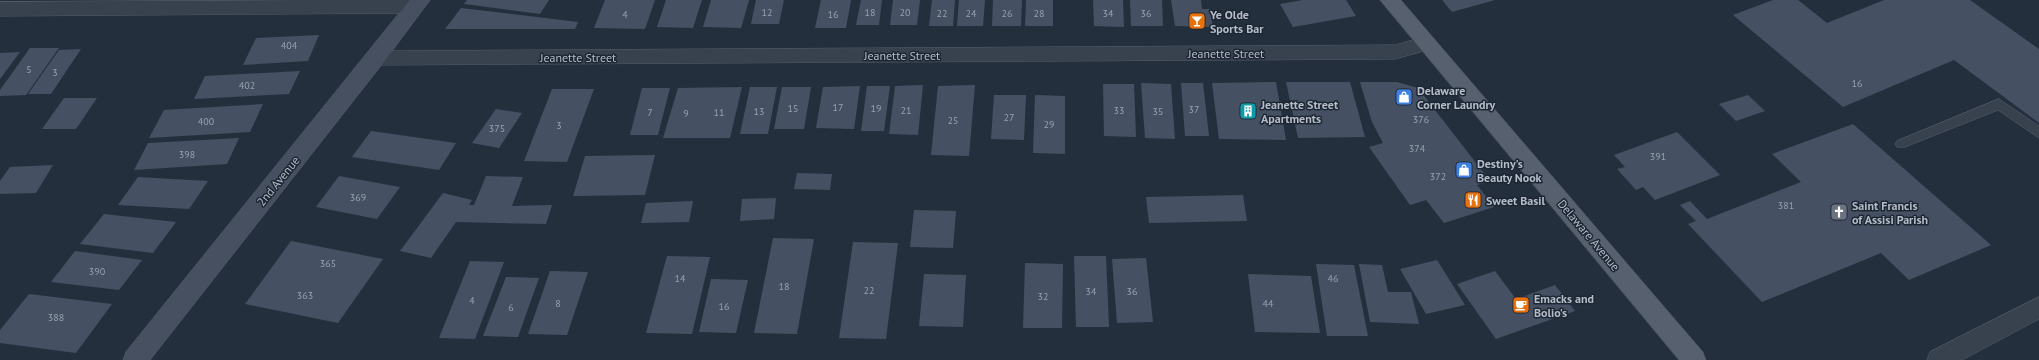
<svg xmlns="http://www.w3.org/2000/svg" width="2039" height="360" font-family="'PT Sans',sans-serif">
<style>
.building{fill:#455162}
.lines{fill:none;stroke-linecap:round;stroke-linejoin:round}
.lane-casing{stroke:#565f6c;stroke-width:1}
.street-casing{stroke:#565f6c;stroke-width:1}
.secondary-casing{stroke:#565f6c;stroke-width:1}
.primary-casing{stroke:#414a57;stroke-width:1}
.lane{fill:#38414e;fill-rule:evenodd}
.street{fill:#38414e;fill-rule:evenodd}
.secondary{fill:#465061;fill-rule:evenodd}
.primary{fill:#56606e;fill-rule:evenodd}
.labels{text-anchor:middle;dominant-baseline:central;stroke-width:3;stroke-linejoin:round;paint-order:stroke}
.number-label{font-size:10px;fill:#98a1af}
.poi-label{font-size:12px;font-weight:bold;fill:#b4bcc9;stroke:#1d2633;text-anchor:start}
.street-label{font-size:12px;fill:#b4bcc9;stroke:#1d2633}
</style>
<rect width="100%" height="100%" fill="#242f3e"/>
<path class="building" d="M467,0H549L540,14L464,4Z
M605,0H655L645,29L594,28Z
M666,0H702L693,28L657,27Z
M711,0H749L741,28L703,27Z
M756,0H784L779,24H751Z
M821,0H851L846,28H815Z
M861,0H882L879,25H856Z
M893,0H920L917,25H890Z
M932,0H955L953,26H929Z
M959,0H985L983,26H957Z
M993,0H1022L1021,26H992Z
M1026,0H1053V26H1025Z
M1093,0H1123L1124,27L1094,26Z
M1130,0H1162L1163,26H1131Z
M1171,0H1201L1202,9H1210L1213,27L1175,26Z
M1303,0H1346L1356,16L1293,27L1280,4Z
M1442,0H1495L1452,12Z
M1773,0H1798L1827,23L1884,0H1970L2039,49V123L1954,60L1843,107L1733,15Z
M461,8L578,22L575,29H445Z
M319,35L308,61L243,65L256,38Z
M30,48H59L26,95L0,96V90Z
M81,49L51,94H28L59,50Z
M20,52L0,79V53Z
M300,71L289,94L194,99L205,76Z
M1276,82L1286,140L1219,139L1212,83Z
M1286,82H1350L1365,137L1298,138Z
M1360,82H1397L1418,88L1490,181L1477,185L1494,207L1444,223L1426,200L1410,205L1369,147L1383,143L1372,122Z
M1141,83L1171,84L1175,139L1145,138Z
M1181,83H1203L1209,136H1185Z
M1103,84H1134L1136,137L1104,136Z
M923,85L918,135L889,134L895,86Z
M975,85L969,156L931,155L938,86Z
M860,86L854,129L816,128L823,87Z
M867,86H890L884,131H861Z
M742,87L730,138H663L678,88Z
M750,87H777L768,134H740Z
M782,87H811L804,129H774Z
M642,88H670L658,135H630Z
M552,89H594L567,162L524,161Z
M994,95H1026L1024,140L991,139Z
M1035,95L1065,96V154L1033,153Z
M1748,95L1765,111L1736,121L1719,104Z
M64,98H97L76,129H42Z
M263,104L250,132L149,138L164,110Z
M496,109L522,113L499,148L472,143Z
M1853,124L1991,245L1909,280L1881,253L1762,302L1688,224L1696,221L1680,205L1690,201L1707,219L1801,182L1772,154Z
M371,131L456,143L439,170L352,157Z
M1677,132L1720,175L1655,200L1643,187L1636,190L1617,169L1625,167L1614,155Z
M239,138L227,164L134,170L148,143Z
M655,155L645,195L573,196L585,156Z
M53,165L36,193L0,194V181L10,167Z
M797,173L832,174L830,190L794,189Z
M339,176L400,187L377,219L316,207Z
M486,176L523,177L512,206L552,205L546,224L456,222L431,258L400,251L443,193L472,200L469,205H474Z
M138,177L208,181L189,209L118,205Z
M1243,195L1247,221L1149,223L1146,197Z
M776,198L774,219L740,221L742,199Z
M693,201L689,222L641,223L646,203Z
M914,210L956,211L953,248L910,247Z
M104,214L176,222L153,253L80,244Z
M773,238L814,239L797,334L754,333Z
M291,241L383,259L338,323L245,304Z
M853,242L898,243L886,339L839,338Z
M75,251L142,260L119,290L51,282Z
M667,256L710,257L692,334L646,333Z
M1074,256H1106L1109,327H1076Z
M1146,258L1153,322L1117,323L1112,259Z
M1437,260L1465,305L1426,314L1400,269Z
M470,261L504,262L475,339L439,338Z
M1025,263L1063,264L1062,328H1023Z
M1316,264L1354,265L1368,336H1327Z
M1359,264L1382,265L1388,292H1411L1419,324L1370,322Z
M550,271L588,272L567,335L528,334Z
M1495,271L1516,299L1555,285L1575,311L1496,339L1457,284Z
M924,274L966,275L963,327L919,326Z
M1248,274L1311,276L1320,333L1255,332Z
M506,277L539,278L518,337L483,336Z
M711,279L748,280L736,333L699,332Z
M29,294L112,304L76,353L0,343V330Z"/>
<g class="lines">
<g class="lane-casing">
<path id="lane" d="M1999,99L2039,126V138L1998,110L1905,147H1897L1895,144L1897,141Z"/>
</g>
<g class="street-casing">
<path id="street" d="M322,0H417L422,1L425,6L422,11L415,13L0,16V2Z
M1427,36L1434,38L1437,43L1434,48L1395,59L376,65L369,63L366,58L369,53L376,51L1395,45Z
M2039,297V319L1962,360H1927L1930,352Z"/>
</g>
<g class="secondary-casing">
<path id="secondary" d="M410,0H430L383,63L150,360H123L126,352Z"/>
</g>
<g class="primary-casing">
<path id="primary" d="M1380,0H1401L1703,352L1706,360H1679Z"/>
</g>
<use href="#lane" class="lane"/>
<use href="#street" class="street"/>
<use href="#secondary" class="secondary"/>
<use href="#primary" class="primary"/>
</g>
<defs>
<g id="bar-square" transform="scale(0.9)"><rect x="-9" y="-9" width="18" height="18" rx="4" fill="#e8710a" stroke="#1d2633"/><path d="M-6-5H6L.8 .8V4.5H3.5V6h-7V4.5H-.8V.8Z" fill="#fff"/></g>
<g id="shop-square" transform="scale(0.9)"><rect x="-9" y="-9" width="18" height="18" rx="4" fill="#3f7fe0" stroke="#1d2633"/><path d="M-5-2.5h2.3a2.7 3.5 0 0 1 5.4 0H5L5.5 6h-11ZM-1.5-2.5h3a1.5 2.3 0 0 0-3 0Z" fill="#fff"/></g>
<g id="building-square" transform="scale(0.9)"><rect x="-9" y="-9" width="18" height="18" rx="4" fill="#0f9aa8" stroke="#1d2633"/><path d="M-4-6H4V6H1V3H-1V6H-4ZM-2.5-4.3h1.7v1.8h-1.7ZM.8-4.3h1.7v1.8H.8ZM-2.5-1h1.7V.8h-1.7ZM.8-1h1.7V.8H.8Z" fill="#fff"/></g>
<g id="restaurant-square" transform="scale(0.9)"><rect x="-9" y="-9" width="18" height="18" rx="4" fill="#e8710a" stroke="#1d2633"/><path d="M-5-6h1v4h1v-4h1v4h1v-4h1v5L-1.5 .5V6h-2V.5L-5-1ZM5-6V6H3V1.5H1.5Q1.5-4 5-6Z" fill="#fff"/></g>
<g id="church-square" transform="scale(0.9)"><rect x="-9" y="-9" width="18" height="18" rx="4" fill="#6b7280" stroke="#1d2633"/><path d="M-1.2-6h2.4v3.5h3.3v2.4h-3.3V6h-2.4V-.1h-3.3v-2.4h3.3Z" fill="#fff"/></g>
<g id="cafe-square" transform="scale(0.9)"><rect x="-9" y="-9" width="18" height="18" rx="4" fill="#e8710a" stroke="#1d2633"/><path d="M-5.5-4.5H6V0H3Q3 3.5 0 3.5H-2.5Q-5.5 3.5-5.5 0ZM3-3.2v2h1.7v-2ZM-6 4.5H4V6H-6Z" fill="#fff"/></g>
</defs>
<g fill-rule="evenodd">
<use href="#bar-square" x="1197" y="21"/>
<use href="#shop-square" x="1404" y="97"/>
<use href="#building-square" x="1248" y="111"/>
<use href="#shop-square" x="1464" y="170"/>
<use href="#restaurant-square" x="1473" y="200"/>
<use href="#church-square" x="1839" y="212"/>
<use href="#cafe-square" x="1521" y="305"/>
</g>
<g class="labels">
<g class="number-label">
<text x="767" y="12">12</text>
<text x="870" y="12">18</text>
<text x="905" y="12">20</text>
<text x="942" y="13">22</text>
<text x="971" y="13">24</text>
<text x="1007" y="13">26</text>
<text x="1039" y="13">28</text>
<text x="1108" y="13">34</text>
<text x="1146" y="13">36</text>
<text x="625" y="14">4</text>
<text x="833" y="14">16</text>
<text x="289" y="45">404</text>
<text x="29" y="69">5</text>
<text x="55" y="72">3</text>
<text x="1857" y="83">16</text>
<text x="247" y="85">402</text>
<text x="838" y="107">17</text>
<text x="793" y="108">15</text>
<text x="876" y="108">19</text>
<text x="1194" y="109">37</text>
<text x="906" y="110">21</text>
<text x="1119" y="110">33</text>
<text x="759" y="111">13</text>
<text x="1158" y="111">35</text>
<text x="650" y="112">7</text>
<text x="719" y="112">11</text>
<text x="686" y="113">9</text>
<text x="1009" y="117">27</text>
<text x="1421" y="119">376</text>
<text x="953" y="120">25</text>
<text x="206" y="121">400</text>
<text x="1049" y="124">29</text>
<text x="559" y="125">3</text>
<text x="497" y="128">375</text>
<text x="1417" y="148">374</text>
<text x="187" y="154">398</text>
<text x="1658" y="156">391</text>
<text x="1438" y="176">372</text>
<text x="358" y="197">369</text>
<text x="1786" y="205">381</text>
<text x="328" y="263">365</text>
<text x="97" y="271">390</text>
<text x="680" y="278">14</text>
<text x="1333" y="278">46</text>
<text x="784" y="286">18</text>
<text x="869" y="290">22</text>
<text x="1091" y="291">34</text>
<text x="1132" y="291">36</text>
<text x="305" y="295">363</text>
<text x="1043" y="296">32</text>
<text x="472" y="300">4</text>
<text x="558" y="303">8</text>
<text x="1268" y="303">44</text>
<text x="724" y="306">16</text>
<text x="511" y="307">6</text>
<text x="56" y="317">388</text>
</g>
<g class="poi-label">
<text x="1210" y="14">Ye Olde<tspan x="1210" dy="14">Sports Bar</tspan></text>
<text x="1417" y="90">Delaware<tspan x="1417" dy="14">Corner Laundry</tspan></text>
<text x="1261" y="104">Jeanette Street<tspan x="1261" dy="14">Apartments</tspan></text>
<text x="1477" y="163">Destiny's<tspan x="1477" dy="14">Beauty Nook</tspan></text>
<text x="1486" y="200">Sweet Basil</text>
<text x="1852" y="205">Saint Francis<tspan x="1852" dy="14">of Assisi Parish</tspan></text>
<text x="1534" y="298">Emacks and<tspan x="1534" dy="14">Bolio's</tspan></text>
</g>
<g class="street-label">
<text x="1226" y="53">Jeanette Street</text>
<text x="902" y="55">Jeanette Street</text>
<text x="578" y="57">Jeanette Street</text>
<text transform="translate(278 181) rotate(-51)">2nd Avenue</text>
<text transform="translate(1589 235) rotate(50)">Delaware Avenue</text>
</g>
</g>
</svg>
